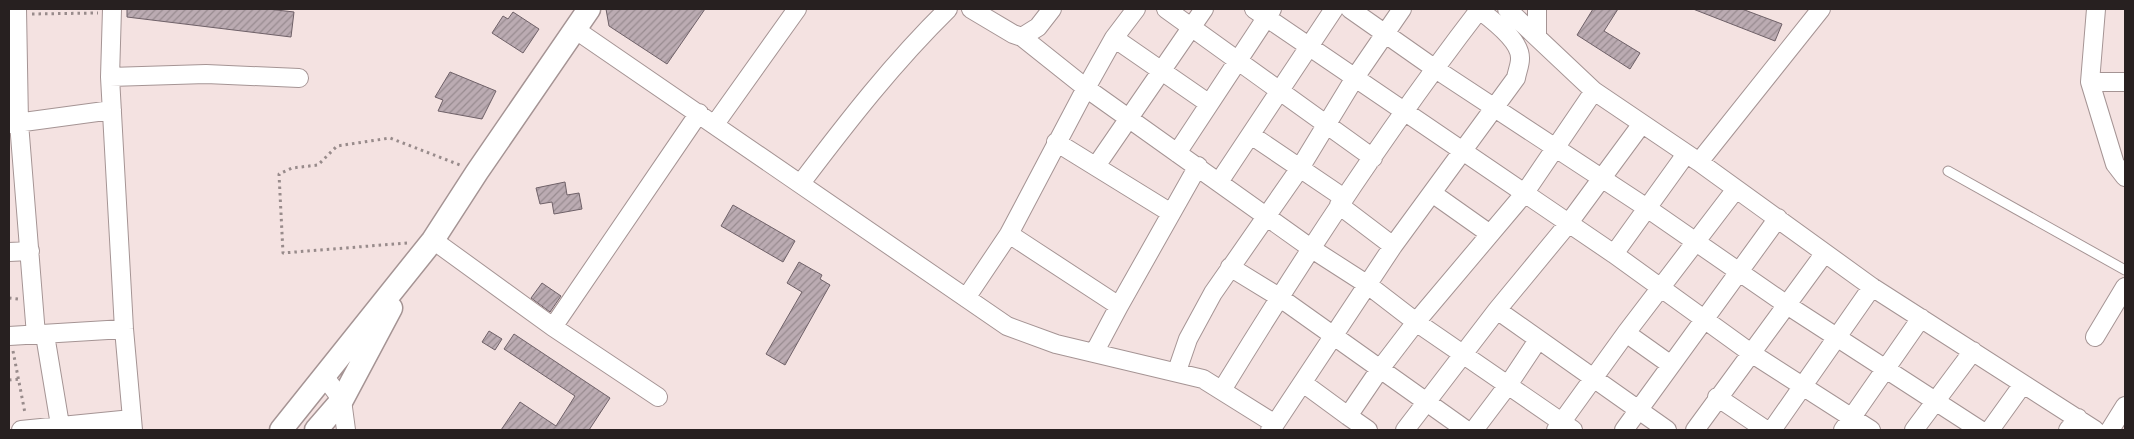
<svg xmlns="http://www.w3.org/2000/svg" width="2134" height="439" font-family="'Archivo Narrow',sans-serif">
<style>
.building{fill:url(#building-hatch);stroke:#6f6168}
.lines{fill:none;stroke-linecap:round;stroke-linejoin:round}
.service-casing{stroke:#a59494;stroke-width:11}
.minor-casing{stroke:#a59494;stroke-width:20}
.tertiary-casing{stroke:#a59494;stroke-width:25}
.path{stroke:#988b8b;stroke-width:3;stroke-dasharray:2.5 4;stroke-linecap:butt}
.service{stroke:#fff;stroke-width:9}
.minor{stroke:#fff;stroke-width:18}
.tertiary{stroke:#fff;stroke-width:22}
</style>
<defs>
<pattern id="building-hatch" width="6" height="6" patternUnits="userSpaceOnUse" patternTransform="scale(1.25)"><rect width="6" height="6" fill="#bbabb2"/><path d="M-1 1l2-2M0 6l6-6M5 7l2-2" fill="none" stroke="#988b90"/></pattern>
</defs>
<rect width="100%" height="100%" fill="#f4e2e1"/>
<path class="building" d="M127,9H268L294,12L291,37L127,17Z
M606,9H705L667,64L609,26Z
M1593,9H1618L1604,31L1640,53L1630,69L1577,35Z
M1693,9H1742L1782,24L1775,41Z
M513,12L539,29L523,53L492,33L503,16L508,19Z
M450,72L496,91L482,119L438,111L443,100L435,97Z
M565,182L567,195L579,193L582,209L554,214L552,202L540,204L536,188Z
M733,205L795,241L783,262L721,226Z
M799,262L822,275L820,279L830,285L785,365L766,354L802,292L787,283Z
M542,283L561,296L550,312L531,298Z
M489,331L502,339L495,350L482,342Z
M514,334L610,398L589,430H501L520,402L556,426L575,396L504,349Z"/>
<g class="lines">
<g class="service-casing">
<path id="service" d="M1948,171L2125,270"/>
</g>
<g class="minor-casing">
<path id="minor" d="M17,9L19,123L36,335
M112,9L110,77L124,329L133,430
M971,9L1013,34L1022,37L1038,27L1052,9
M1136,9L1114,38L1208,103
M1166,9L1373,158
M1254,9L1614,254L1751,353L1871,430
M1350,9L1434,68L1647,208L1787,305L1980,430
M1507,9L1594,91L1699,162L1872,287L2095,430
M2096,9L2090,82L2115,164L2125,177
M576,30L1007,326L1056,344L1203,379L1275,424L1270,430
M1022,37L1086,88L1114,38
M1537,37V9
M110,77L206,74L299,78
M2090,82H2125
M9,124L112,110
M715,124L797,9
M1251,135L1344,198
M1056,142L1171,213
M1177,153L1272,9
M1699,162L1821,9
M1096,166L1204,9
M1219,182L1334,9
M801,183C848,121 893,63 948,9
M1432,193L1490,234
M1339,205L1393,246
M1009,234L1119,306L1198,166
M433,240L553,327L658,397
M9,252L30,251
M1614,254L1686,154
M1230,267L1279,297L1466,430
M966,298L1009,234L1086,88L1312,249L1368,285L1416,322L1573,430
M1497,310L1667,430
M553,327L699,113
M1626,333L1671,365
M45,335L60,425
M9,336L124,329
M2095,337L2125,287
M1094,353L1119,306
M1177,371L1188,339L1213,293L1300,168L1356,76L1402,9
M324,376L342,400L346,430
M1303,383L1348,416
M1222,390C1302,259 1386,131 1479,10
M1717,397L1766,430
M1275,424L1393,246L1516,78C1517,72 1520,65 1520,59C1521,40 1491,19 1478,9
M21,430L132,419
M1368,430L1348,416L1380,369L1416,322L1524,194L1594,91
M1405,430L1497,310L1568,224L1641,125
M1474,430L1508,385L1538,340
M1556,430L1626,333L1736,189
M1624,430L1778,218
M1695,430L1824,254
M1772,430L1872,287
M1843,430L1921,318
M1914,430L1973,351
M1990,430L2023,384
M2068,430L2078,418
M2110,430L2125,406"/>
</g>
<g class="tertiary-casing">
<path id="tertiary" d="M281,430L433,240L477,172L589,9
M316,430L342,400L391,308"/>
</g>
<path class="path" d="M32,14L98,13
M407,243L283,253L279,174L292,168L318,165L337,146L390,138L460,165
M9,298L18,299
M13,351L25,413
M9,380L20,379"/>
<use href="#service" class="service"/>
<use href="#minor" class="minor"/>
<use href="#tertiary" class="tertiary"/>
</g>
<rect width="2134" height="439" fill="none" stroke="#272020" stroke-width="20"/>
</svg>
